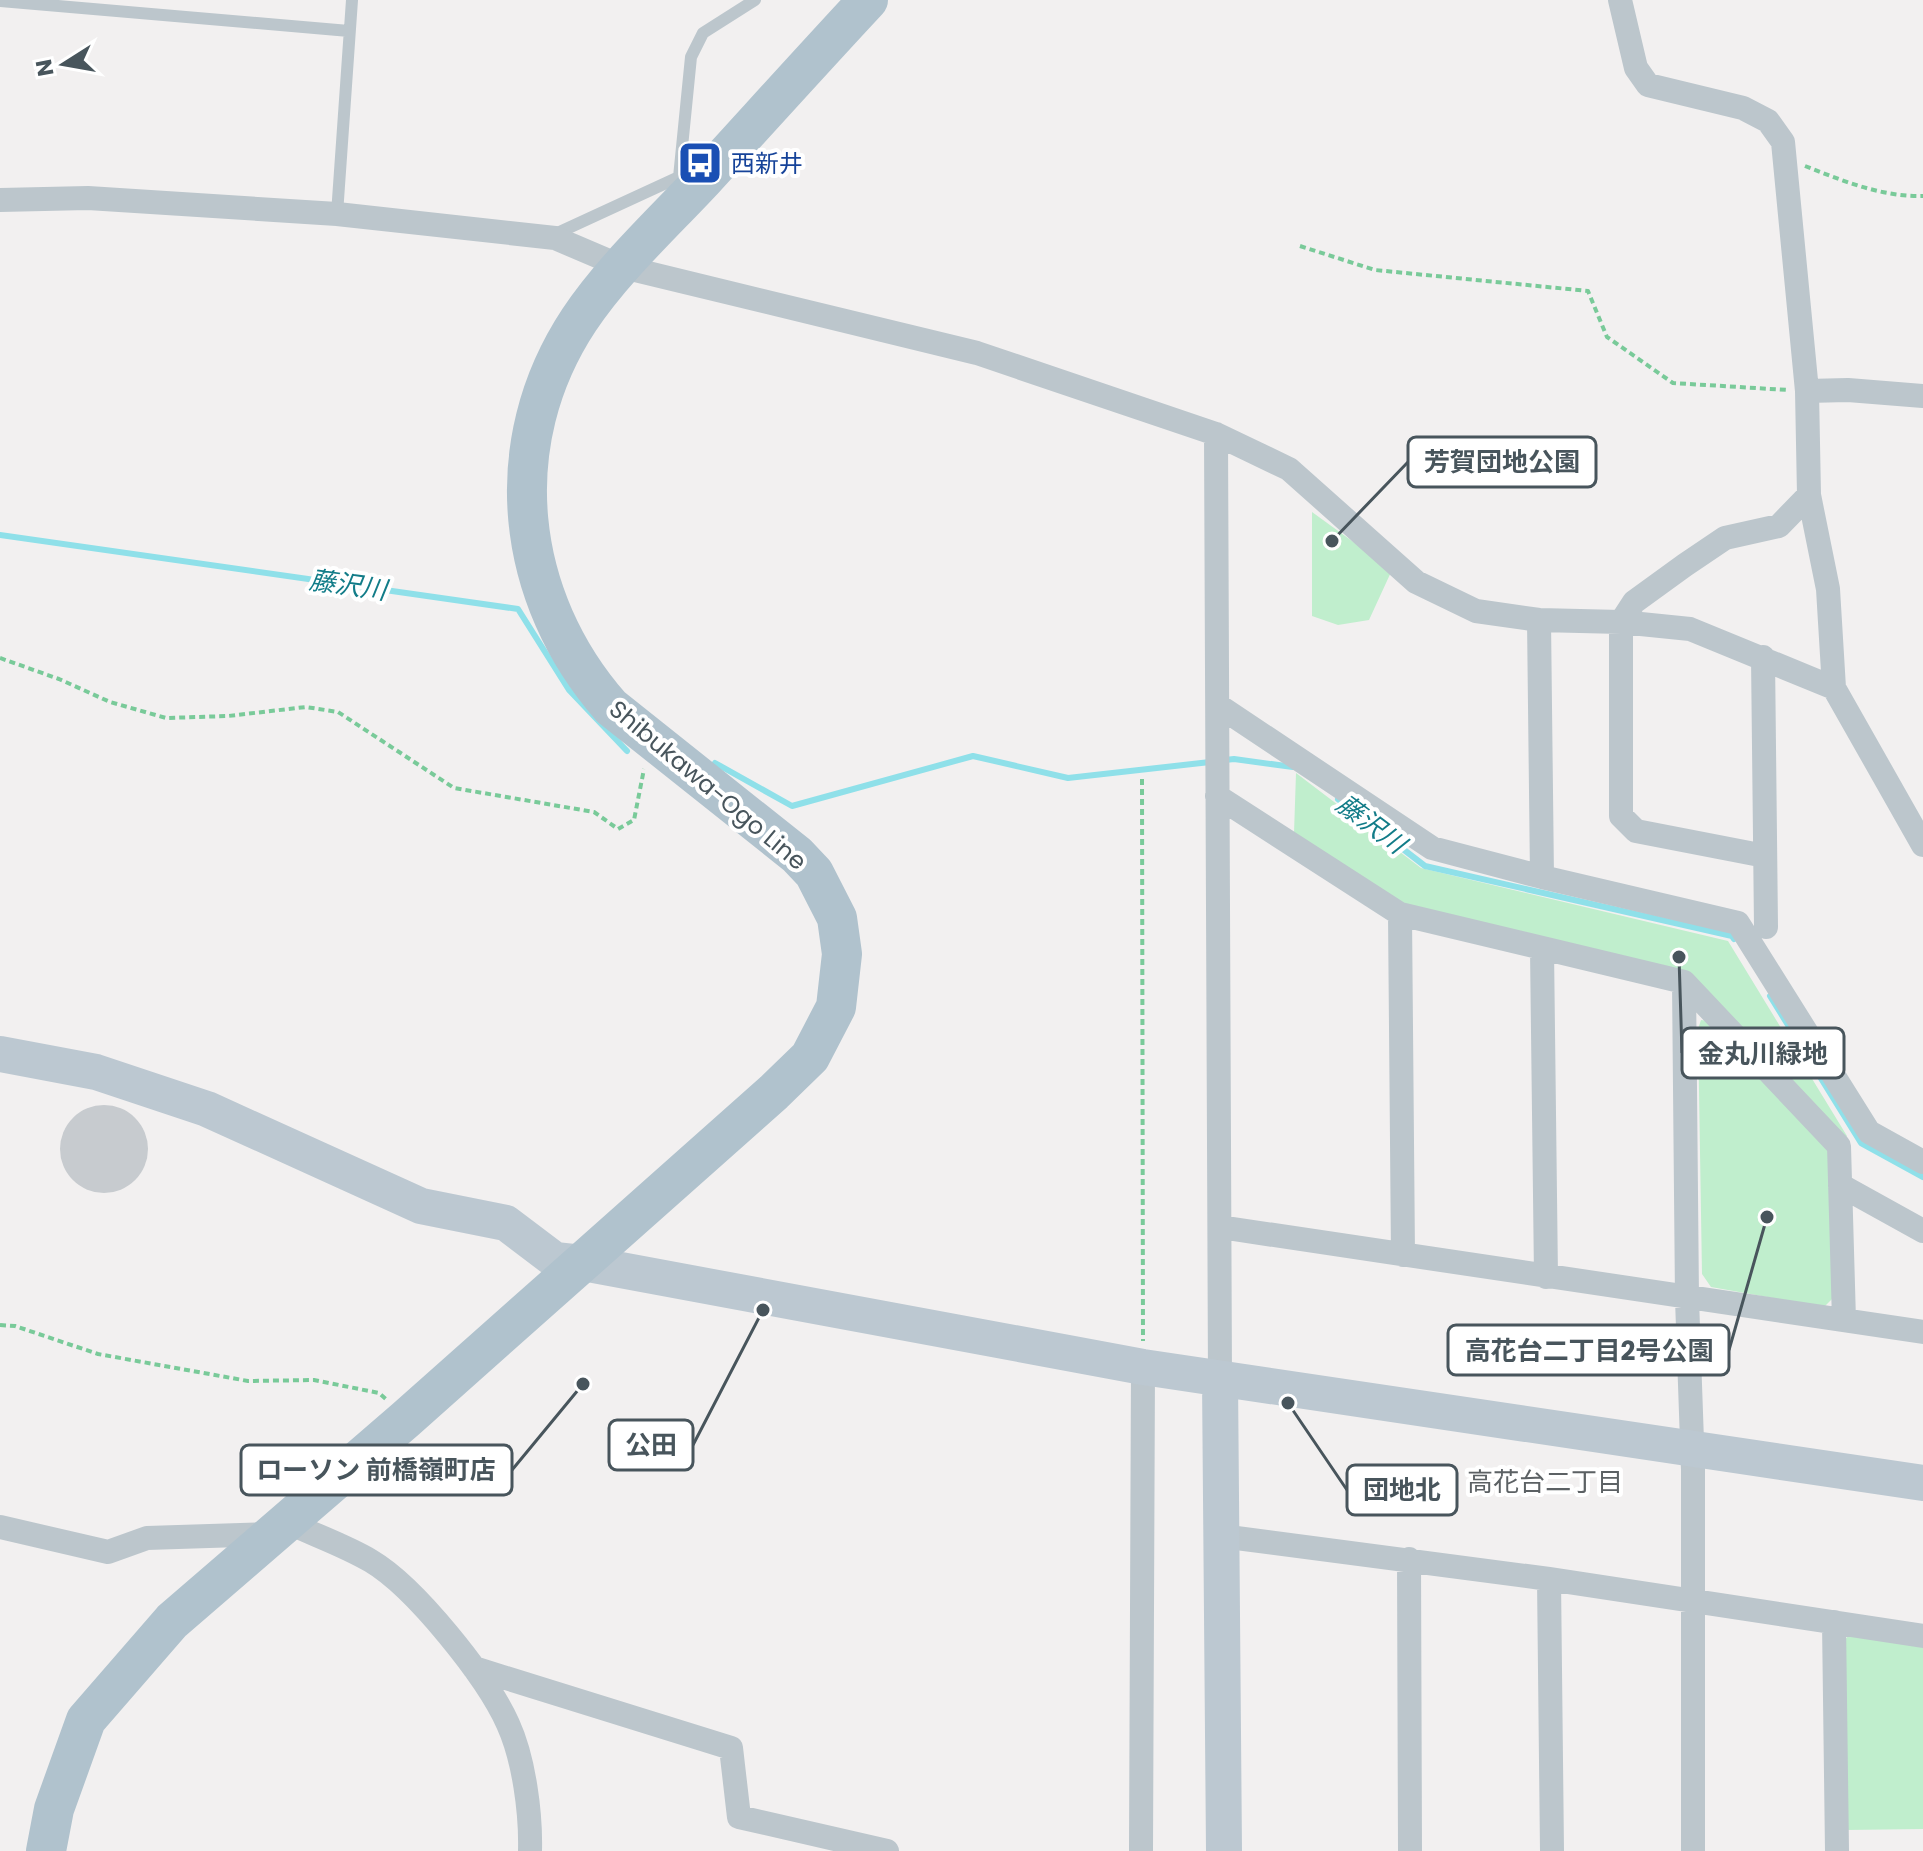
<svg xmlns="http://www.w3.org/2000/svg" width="1923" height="1851" font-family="Poppins,'Noto Sans JP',sans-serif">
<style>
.green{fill:#c0eecd}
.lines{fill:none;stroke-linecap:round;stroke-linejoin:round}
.stream{stroke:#8fe0e9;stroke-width:6}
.building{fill:#c7cbcf}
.path{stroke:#79ca99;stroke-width:4;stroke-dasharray:6 4;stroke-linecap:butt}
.lane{stroke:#bcc6cc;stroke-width:12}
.street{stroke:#bcc6cc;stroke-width:24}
.secondary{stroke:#bcc8d1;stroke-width:36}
.primary{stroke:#b0c2cd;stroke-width:40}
.labels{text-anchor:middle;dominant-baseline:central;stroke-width:8;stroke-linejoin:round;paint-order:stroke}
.transit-label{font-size:24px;fill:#164399;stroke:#fff;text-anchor:start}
.street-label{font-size:24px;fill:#48555c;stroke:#fff}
.water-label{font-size:26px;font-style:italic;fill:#127c88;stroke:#fff}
.neighbourhood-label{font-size:26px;fill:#5c6164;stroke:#fff}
.leader{fill:none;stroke:#48555c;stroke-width:3}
.callout-dot{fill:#48555c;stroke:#fff;stroke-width:3}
.callout{fill:#fff;stroke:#48555c;stroke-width:3}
.callout-label{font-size:26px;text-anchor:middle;font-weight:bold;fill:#48555c}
</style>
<rect width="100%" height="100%" fill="#f2f0f0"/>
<path class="green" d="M1312,512L1392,570L1369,620L1338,625L1312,616Z
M1296,773L1421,868L1728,941L1847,1136L1844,1140L1688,973L1405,906L1294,833Z
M1701,1020L1709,1021L1832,1148L1833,1298L1824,1307L1711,1287L1702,1274L1698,1029Z
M1849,1635L1923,1644V1829L1846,1830L1843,1642Z"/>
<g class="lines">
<path class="stream" d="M0,535L518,609L569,690L627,751
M1225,760L1234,759L1293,767
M715,763L792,806L973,756L1068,778L1210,762
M1338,799L1425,866L1732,936L1734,939
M1770,996L1861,1143L1923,1177"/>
</g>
<path class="building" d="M60 1149a44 44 0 1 1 88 0a44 44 0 1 1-88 0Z"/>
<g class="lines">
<path class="path" d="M1805,166C1843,181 1882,197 1923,196
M1300,246L1375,270L1588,291L1607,337L1673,383L1788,390
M0,658L59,679L110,702L166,718L228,716L306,707L338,712L454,788L594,812L618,829L634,820L644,769
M1142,779L1143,1341
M0,1325L15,1326L98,1354L248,1381L314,1380L379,1393L387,1400"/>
<path class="lane" d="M0,1L349,31
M679,177L691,57L703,33L755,0
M337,214L352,0
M551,236L679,177L686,181"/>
<path class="street" d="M1620,0L1636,68L1648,85L1743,108L1768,121L1783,142L1807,391L1809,495L1828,589L1834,688L1923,845
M0,200L88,198L337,214L555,238L623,267L977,353L1216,434L1289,469L1416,582L1476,611L1539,620L1621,622L1690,629L1834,688
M1807,391L1848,390L1923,396
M1216,434L1220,1379
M1539,620L1542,877
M1763,657L1766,927
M1219,706L1432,848L1542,877L1738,923L1869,1132L1923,1162
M1217,796L1400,914L1684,982L1687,1299L1693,1470V1851
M1765,856L1636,831L1621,816V622L1634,602L1685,565L1725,538L1779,526L1809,495
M1400,914L1403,1255
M1542,949L1546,1277
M1684,982L1839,1146L1844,1320
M1840,1185L1923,1231
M1220,1227L1923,1332
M287,1522C314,1535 344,1545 371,1561C415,1587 487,1677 508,1724C524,1759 531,1813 530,1851
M0,1527L108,1552L147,1538L271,1534
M1221,1536L1549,1579L1923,1636
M1409,1559L1410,1851
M1549,1579L1552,1851
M1834,1622L1837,1851
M474,1668L731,1748L739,1817L887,1851
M1141,1851L1143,1367"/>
<path class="secondary" d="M0,1054L96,1072L207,1109L421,1206L506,1223L555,1260L583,1263L1143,1367L1923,1483
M1220,1379L1224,1851"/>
<path class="primary" d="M46,1851L54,1809L86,1720L172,1621L406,1419L774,1092L810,1057L836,1007L842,954L837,918L814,873L797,855L611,707C515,598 497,444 579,320C613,269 662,224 704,179C759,119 813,59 868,0"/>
</g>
<defs>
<g id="bus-square" transform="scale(2.3)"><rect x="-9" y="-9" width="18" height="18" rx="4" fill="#1a4fb4" stroke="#fff"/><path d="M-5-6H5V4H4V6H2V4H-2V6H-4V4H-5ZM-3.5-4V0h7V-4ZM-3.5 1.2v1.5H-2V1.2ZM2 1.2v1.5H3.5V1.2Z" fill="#fff"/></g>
</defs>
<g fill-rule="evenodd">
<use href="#bus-square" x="700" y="163"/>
</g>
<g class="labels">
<g class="transit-label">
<text x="731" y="163">西新井</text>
</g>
<g class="street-label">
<text transform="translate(708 785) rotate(40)">Shibukawa-Ogo Line</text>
</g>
<g class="water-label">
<text transform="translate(348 585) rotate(8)">藤沢川</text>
<text transform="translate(1371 824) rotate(37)">藤沢川</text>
</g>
<g class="neighbourhood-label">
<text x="1545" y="1482">高花台二丁目</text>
</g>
</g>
<path class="leader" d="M1332 541L1408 462M1679 957L1682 1053M1767 1217L1729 1350M763 1310L693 1445M583 1384L512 1470M1288 1403L1347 1490"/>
<g class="callout-dot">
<circle cx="1332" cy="541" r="8"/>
<circle cx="1679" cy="957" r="8"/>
<circle cx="1767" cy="1217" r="8"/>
<circle cx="763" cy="1310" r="8"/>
<circle cx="583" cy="1384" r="8"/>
<circle cx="1288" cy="1403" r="8"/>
</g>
<g class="callout">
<rect x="1408" y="437" width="188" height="50" rx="8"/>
<rect x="1682" y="1028" width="162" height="50" rx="8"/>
<rect x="1448" y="1325" width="281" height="50" rx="8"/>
<rect x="609" y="1420" width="84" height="50" rx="8"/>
<rect x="241" y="1445" width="271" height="50" rx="8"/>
<rect x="1347" y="1465" width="110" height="50" rx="8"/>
</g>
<g class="callout-label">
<text x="1502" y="471">芳賀団地公園</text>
<text x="1763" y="1063">金丸川緑地</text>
<text x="1589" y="1360">高花台二丁目2号公園</text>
<text x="651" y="1454">公田</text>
<text x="376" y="1479">ローソン 前橋嶺町店</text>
<text x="1402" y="1499">団地北</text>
</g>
<g transform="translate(64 64) rotate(259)" stroke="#ffffff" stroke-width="6" paint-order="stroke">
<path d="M0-6L14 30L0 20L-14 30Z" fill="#48555c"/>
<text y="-12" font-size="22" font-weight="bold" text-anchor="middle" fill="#48555c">N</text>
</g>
</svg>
